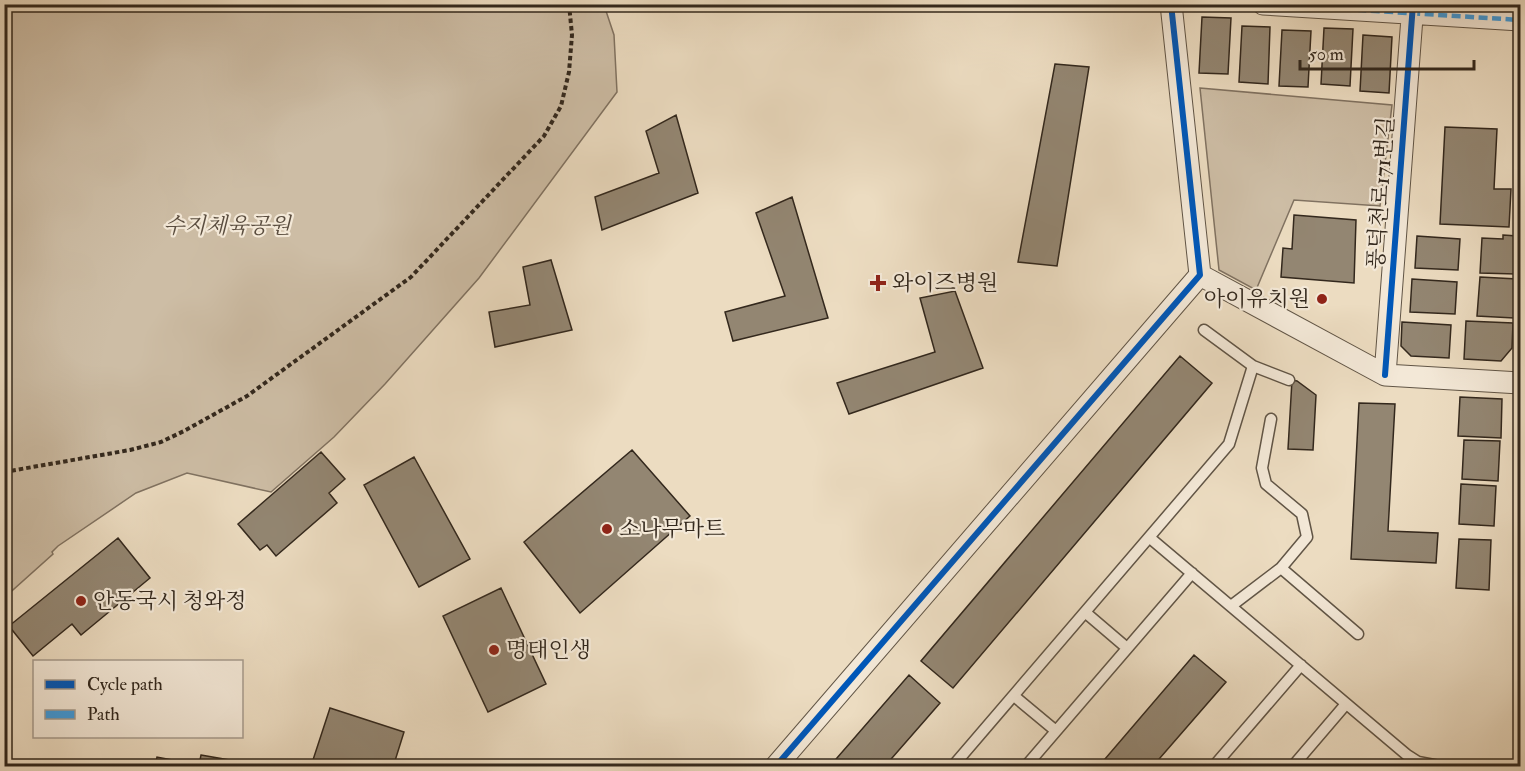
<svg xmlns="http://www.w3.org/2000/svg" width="1525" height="771" font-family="'IM FELL Double Pica','Noto Serif KR',serif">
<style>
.green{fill:#cdbda5;stroke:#807261;stroke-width:1.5}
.building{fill:#938672;stroke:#33281d;stroke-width:1.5}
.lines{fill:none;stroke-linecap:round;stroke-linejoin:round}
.lane-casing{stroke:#615546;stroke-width:13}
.street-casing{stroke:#615546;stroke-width:23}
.path{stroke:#33281d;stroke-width:4;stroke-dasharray:4.5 3;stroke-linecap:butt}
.lane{stroke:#f3e8d7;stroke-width:10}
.street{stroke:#f3e8d7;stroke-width:21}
.quiet{stroke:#3e9cdf;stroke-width:4.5;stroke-dasharray:9 4.5;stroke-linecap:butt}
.cycleway-casing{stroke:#f3e8d7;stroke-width:10}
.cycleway{stroke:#0057b8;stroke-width:6}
.poi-dot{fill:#8f2418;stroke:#f3e8d7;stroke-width:2}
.labels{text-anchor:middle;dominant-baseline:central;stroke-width:4.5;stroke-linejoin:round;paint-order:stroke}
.street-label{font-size:22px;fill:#33281d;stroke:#f3e8d7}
.park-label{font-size:22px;font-style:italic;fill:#5a4d3f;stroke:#f3e8d7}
.poi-label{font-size:22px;fill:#33281d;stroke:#f3e8d7;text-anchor:start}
</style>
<rect width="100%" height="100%" fill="#ecdcc1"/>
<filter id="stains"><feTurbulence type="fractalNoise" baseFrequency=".00333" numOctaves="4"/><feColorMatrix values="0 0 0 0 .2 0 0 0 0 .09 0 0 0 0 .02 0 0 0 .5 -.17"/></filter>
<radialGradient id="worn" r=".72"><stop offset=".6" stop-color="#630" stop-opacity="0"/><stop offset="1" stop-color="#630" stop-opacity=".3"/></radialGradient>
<path class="green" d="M5,4L604,5L614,35L617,92L479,278L385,384L334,437L271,492L187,473L136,493L58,546L52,552L53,554L5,597Z
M1200,88L1392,105L1380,206L1294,200L1256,290L1219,270Z"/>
<path class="building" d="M1444,4H1484V10L1446,7Z
M1499,4H1520V9L1499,6Z
M1202,17L1231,18L1228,74L1199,73Z
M1242,26L1270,27L1268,84L1239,82Z
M1324,28L1353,29L1350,86L1321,84Z
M1282,30L1311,31L1308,87L1279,86Z
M1363,35L1392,37L1389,93L1360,91Z
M1055,64L1089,67L1057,266L1018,262Z
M676,115L698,193L602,230L595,197L659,173L646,131Z
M1445,127L1497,129L1494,189H1511L1509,227L1440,224Z
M792,197L828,318L733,341L725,312L785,296L756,213Z
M1294,215L1356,220L1354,283L1281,277L1283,248L1292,249Z
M1503,235L1517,236L1516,274L1480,273L1482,238L1503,239Z
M1417,236L1460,239L1458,270L1415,268Z
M551,260L572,330L495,347L489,312L530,305L523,267Z
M1480,277L1517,279L1514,318L1477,316Z
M1412,279L1457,282L1455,314L1410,312Z
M955,291L983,368L849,414L837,383L935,352L920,298Z
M1466,321L1513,323L1512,348L1501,361L1464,359Z
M1402,322L1451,325L1449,358L1411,356L1401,346Z
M1180,356L1212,383L953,688L921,661Z
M1292,380L1297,381L1316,395L1313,450L1288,449Z
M1460,397L1502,399L1501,438L1458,436Z
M1359,403L1395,404L1388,531L1438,533L1436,563L1351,559Z
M1464,440L1500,441L1498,481L1462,479Z
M632,450L690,516L580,613L524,542Z
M321,452L345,479L329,493L337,503L276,556L267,545L260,550L238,524Z
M414,457L470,559L419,587L364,485Z
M1461,484L1496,486L1494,526L1459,524Z
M118,538L150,578L81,635L72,624L33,656L9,626Z
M1459,539L1491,540L1489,590L1456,588Z
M501,588L546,684L488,712L443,616Z
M1194,655L1226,682L1153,766H1099Z
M909,675L940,703L885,766H830Z
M330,708L404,732L394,764L402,766H311Z
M201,755L252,764V766H155L157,757L199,765Z"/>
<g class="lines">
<g class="lane-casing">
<path id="lane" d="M1204,330L1253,366L1289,380
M1150,538L1407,755L1418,762L1439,766
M1281,568L1358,634
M1231,606L1281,568L1307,537L1302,514L1266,484L1262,468L1271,419
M1086,613L1127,648
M1014,696L1056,731
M953,766L1229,444L1253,366
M1026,766L1192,573
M1214,766L1301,665
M1293,766L1346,704"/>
</g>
<g class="street-casing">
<path id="street" d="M1263,4L1520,20
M1200,275L1385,375L1520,383
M1385,375L1413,4
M776,766L1200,275L1171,4"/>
</g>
<path class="path" d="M4,472L130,450L161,442L184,431L247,396L411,277L544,136L561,106L569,72L572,35L569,4"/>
<use href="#lane" class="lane"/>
<use href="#street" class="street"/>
<path class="quiet" d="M1263,4L1520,20"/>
<g class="cycleway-casing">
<path id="cycleway" d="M1385,375L1413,4
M776,766L1200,275L1171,4"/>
</g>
<use href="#cycleway" class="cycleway"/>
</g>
<g class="poi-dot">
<path d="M875 274h6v6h6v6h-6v6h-6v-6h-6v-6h6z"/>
<circle cx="1322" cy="299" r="6"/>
<circle cx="607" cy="529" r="6"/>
<circle cx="81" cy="601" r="6"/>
<circle cx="494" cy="650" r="6"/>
</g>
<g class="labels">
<g class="street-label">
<text transform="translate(1381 193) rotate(-86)">풍덕천로171번길</text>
</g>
<g class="park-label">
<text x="227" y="226">수지체육공원</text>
</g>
<g class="poi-label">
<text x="892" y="283">와이즈병원</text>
<text x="1310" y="299" text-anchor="end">아이유치원</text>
<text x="619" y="529">소나무마트</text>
<text x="93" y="601">안동국시 청와정</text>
<text x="506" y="650">명태인생</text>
</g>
</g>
<rect width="1525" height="771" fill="none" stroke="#ecdcc1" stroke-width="24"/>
<rect x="6" y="6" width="1513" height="759" fill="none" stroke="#33281d" stroke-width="3"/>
<rect x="12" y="12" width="1501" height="747" fill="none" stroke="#33281d" stroke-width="1.5"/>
<rect x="33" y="660" width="210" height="78" fill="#f3e8d7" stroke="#a69b8d" stroke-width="1.5"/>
<rect x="45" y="680" width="30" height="9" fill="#0057b8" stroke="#a69b8d" stroke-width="1.5"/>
<text x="87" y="690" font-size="18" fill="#33281d">Cycle path</text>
<rect x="45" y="710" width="30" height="9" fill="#3e9cdf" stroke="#a69b8d" stroke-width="1.5"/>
<text x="87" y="720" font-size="18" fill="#33281d">Path</text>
<path d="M1300 60v9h174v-9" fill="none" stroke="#33281d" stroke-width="3"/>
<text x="1309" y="60" font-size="18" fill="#33281d" stroke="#f3e8d7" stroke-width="4.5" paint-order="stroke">50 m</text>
<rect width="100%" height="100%" filter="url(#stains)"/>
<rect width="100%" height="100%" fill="url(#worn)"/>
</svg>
